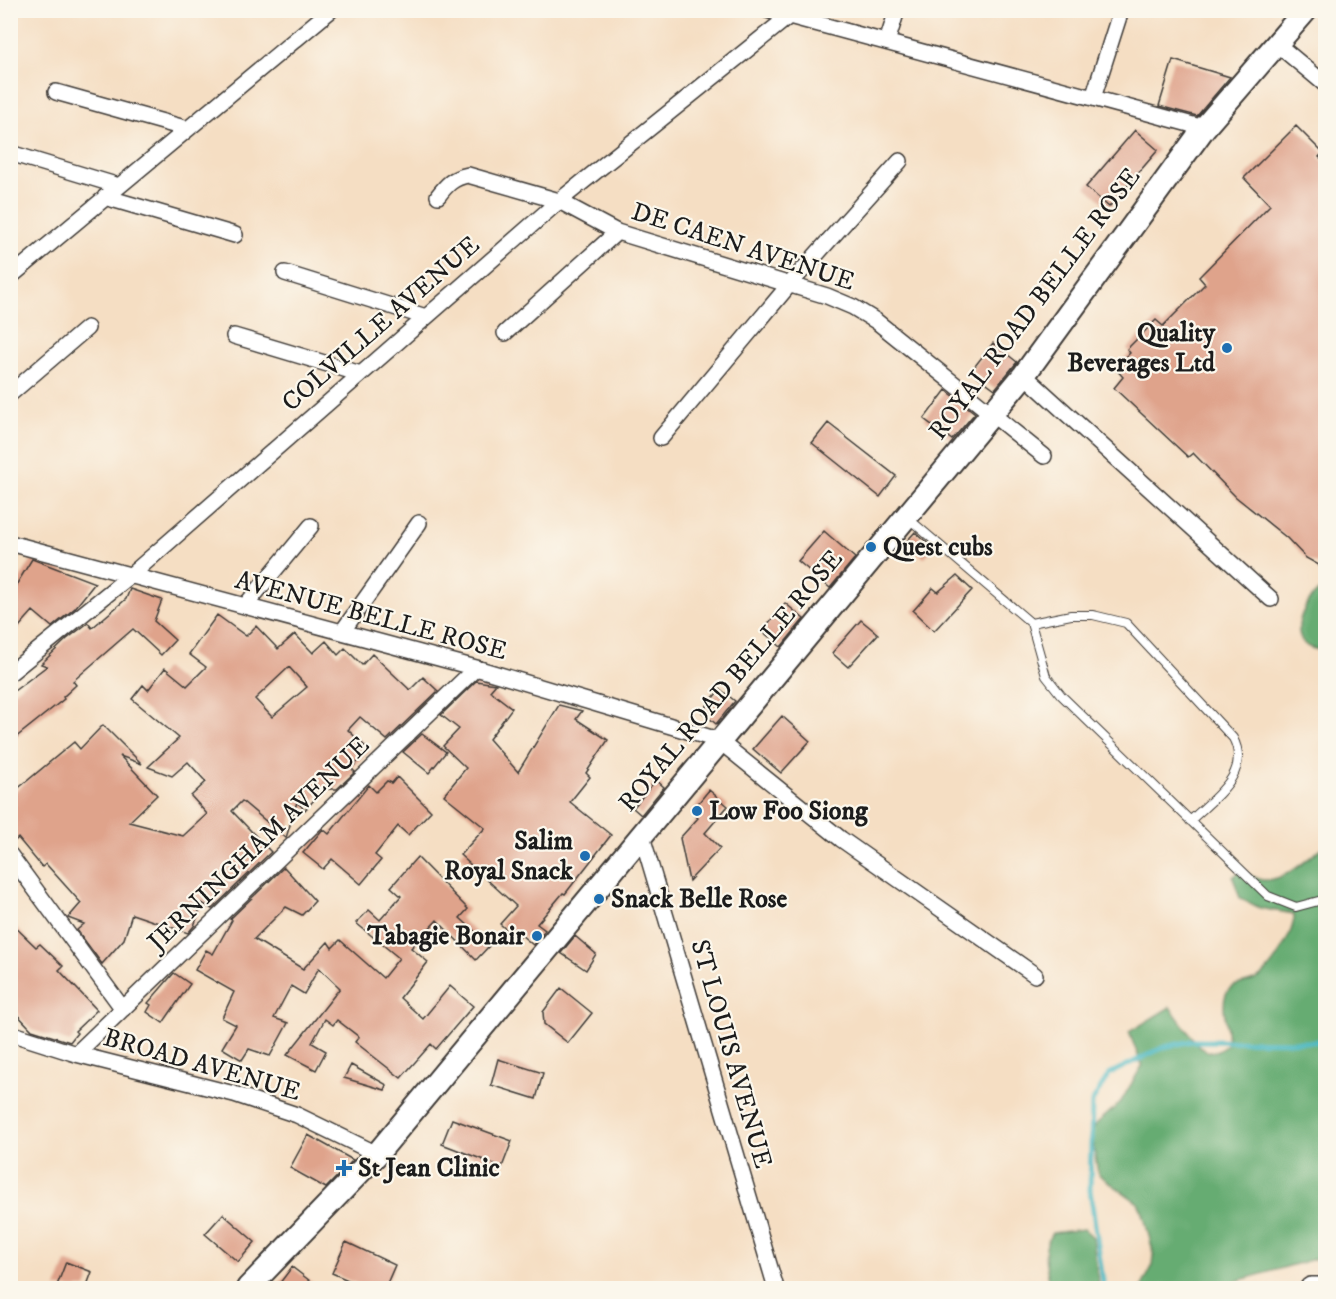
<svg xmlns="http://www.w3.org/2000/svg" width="1336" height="1299" font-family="'IM FELL DW Pica',serif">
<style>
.forest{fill:#66ac72;stroke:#416447;stroke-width:1.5}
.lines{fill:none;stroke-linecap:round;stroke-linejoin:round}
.stream{stroke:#48b7c1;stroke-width:5}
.building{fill:#dfa38b;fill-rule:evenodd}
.lane-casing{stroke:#3d3935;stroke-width:10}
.street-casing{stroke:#3d3935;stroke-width:18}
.secondary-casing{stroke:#3d3935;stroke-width:24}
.primary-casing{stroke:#3d3935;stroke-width:26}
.lane{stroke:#fff;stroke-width:8}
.street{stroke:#fff;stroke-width:15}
.secondary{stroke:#fff;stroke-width:21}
.primary{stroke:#fff;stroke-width:22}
.poi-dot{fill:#1f6fb2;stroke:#fbf7ec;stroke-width:2}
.labels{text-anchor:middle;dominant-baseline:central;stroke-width:4.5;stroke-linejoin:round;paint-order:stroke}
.street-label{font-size:26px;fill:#1c1c1c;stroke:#fbf7ec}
.poi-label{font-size:26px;font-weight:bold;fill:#1c1c1c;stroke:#fbf7ec;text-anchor:start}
</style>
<rect width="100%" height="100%" fill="#fbf7ec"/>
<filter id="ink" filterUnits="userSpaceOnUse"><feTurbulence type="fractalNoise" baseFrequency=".0167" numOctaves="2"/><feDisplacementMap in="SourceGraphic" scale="12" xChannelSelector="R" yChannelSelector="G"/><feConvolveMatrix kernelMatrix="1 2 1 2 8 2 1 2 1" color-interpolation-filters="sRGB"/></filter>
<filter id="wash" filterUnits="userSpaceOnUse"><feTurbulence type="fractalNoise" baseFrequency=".008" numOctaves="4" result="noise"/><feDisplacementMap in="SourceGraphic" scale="24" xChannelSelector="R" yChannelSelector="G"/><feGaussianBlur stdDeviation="1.35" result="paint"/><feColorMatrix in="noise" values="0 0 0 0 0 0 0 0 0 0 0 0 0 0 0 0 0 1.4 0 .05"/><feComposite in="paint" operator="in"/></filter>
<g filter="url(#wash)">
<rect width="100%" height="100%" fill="#f5dec3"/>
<path class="forest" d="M1325,588H1326L1325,651C1320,650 1312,649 1307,646C1287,632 1308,593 1325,588Z
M1325,845V1256L1212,1288H1141L1153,1265L1154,1255L1143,1213L1138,1203L1098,1174L1092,1134L1095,1125L1120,1103L1142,1066L1129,1032L1170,1007L1197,1044L1207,1052L1218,1051L1227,1045C1230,1029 1220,1009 1226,994C1232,982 1243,985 1254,980C1271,974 1295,931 1294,914L1260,908L1240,898L1233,877L1241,871C1248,874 1256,879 1263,880C1286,881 1309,858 1325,845Z
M1084,1229L1093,1237L1098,1280L1101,1288H1051C1047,1269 1040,1251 1052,1233Z"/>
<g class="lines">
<path class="stream" d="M1104,1288L1090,1190L1092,1102L1109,1074L1164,1047L1192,1041L1314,1042L1326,1039"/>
</g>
<g id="blocks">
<path class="building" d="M1173,60L1230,77L1197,116L1159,106Z
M1296,126L1323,153L1319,157L1326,163V569L1306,558L1287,538L1236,497L1193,453L1188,457L1114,388L1123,377L1115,368L1130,353L1127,349L1156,320L1163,326L1205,284L1199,277L1270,205L1244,178Z
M1135,130L1158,150L1109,207L1086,187Z
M993,343L1017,362L995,389L971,371Z
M946,390L975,413L952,440L924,419Z
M828,423L896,476L880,497L812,443Z
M824,531L855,558L830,588L798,561Z
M915,532L933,548L924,558L906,542Z
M32,559L95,583L75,608L52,627L33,611L10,637V595Z
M957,576L972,590L934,631L913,611L933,588L938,592Z
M130,589L162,600L154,621L175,640L161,655L133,629L73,681L76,685L63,697L64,699L10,742V694L47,666L41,664L67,639L88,623L92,628L126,599Z
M785,603L804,619L781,647L762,631Z
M217,615L246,636L256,626L278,649L295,634L313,653L326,641L338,655L345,648L362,665L372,654L410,690L423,677L438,691L387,740L360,717L348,730L370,751L351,768L355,772L337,789H324L305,810L297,802L286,838L242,801L232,811L271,852L212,909L202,903L194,926L188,933L132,914L124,939L102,964L77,930L84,924L68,918L81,903L46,864L42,867L18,838L10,845V795L74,742L80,749L103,725L142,764L120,756L157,795L129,822L183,836L207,814L191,796L206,782L188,762L172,776L148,767L179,738L132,699L143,685L148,690L165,668L187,686L206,667L189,654ZM289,667L307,687L272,717L255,699Z
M861,620L878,634L848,667L832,653Z
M476,681L496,684L490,691L512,708L489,739L518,772L559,705L582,711L576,719L608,740L586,773L590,777L570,802L611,835L565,894L563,893L537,924L545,930L533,945L521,935L517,939L500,924L516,906L460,855L485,828L444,795L466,768L443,746L459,729L441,715Z
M720,689L735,701L716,724L702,712Z
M782,716L810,741L781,773L753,749Z
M422,734L446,752L429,773L403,752Z
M397,777L431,811L408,835L398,826L375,855L381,860L361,884L332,859L323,869L303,853L323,829L329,834L369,785L376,792L387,781L392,783Z
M656,780L664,787L641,815L633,808Z
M709,790L728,806L705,833L720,848L689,881L680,838L698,818L691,812Z
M417,857L468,909L460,918L490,945L476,960L437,920L411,948L428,962L400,998L423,1019L450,986L473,1006L436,1049L431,1044L401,1078L355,1042L359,1037L337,1020L333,1025L325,1019L312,1043L326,1051L316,1070L287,1055L340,988L319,968L304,994L291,986L274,1018L288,1023L270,1056L249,1049L242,1060L222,1048L236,1025L222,1018L234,992L195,970L206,950L213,954L232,920L230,919L284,867L315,901L302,915L286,907L254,939L303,969L328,942L332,948L340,940L383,978L399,958L356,923L369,910L380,920L401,896L391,887Z
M10,922L36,947L40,944L63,966L59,970L97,1010L75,1031L77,1033L70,1042L32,1030L10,1007Z
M575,936L596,954L586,970L561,953Z
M174,973L190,984L163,1023L147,1012L151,1005L148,1003Z
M561,988L592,1013L568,1043L544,1024L543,1012Z
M498,1059L543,1073L536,1099L491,1085Z
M351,1065L387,1085L385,1090L344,1078Z
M452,1119L512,1141L502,1167L442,1144Z
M308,1135L353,1160L326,1188L290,1168Z
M223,1214L255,1242L238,1262L205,1234Z
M346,1242L395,1265L385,1288H366L332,1273Z
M66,1262L92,1272L86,1288H56Z
M292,1267L319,1288H286L279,1284Z"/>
</g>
</g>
<g filter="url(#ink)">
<use href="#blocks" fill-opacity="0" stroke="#3d3935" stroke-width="1.5"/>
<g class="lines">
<g class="lane-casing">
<path id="lane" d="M909,519L1031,623L1046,676L1061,695L1268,896L1296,907L1322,900
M1031,623L1071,615H1093L1126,623L1233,738C1252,774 1213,798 1190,821"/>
</g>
<g class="street-casing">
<path id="street" d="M767,10L1204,128
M887,42L897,10
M1277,44L1326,85
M56,92L188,129
M1093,98L1121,10
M10,153L119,186
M438,196C447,184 453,178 468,175L559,201L617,232L827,296L853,307L876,321L1044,456
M105,197L235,235
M285,273L426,317
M10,277L331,10
M505,333L617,232
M234,336L361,374
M1024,375L1271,599
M10,394L87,328
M661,438L789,285L900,161
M10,543L476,668L718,740L841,839L1035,975
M245,606L311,526
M342,632L419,523
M10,673L131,575L559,201L788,17
M641,833L776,1288
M10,855L123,1009
M10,1033L76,1054L234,1094L297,1115L377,1154
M76,1054L476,668"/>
</g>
<g class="secondary-casing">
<path id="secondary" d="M1311,1288H1326"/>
</g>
<g class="primary-casing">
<path id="primary" d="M248,1288L377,1154L1024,375L1204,128L1306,10"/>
</g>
<use href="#lane" class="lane"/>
<use href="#street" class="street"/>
<use href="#secondary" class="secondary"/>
<use href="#primary" class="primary"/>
</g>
</g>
<g class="poi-dot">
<circle cx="1227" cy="348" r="6"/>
<circle cx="871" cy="547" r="6"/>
<circle cx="697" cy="811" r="6"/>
<circle cx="585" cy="856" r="6"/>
<circle cx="599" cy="899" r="6"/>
<circle cx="537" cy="936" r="6"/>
<path d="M341 1159h6v6h6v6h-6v6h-6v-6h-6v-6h6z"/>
</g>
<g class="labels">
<g class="street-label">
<text transform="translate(743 247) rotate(18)">DE CAEN AVENUE</text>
<text transform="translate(1035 304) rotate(-53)">ROYAL ROAD BELLE ROSE</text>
<text transform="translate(381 324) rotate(-41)">COLVILLE AVENUE</text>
<text transform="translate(371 616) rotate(15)">AVENUE BELLE ROSE</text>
<text transform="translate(731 681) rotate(-50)">ROYAL ROAD BELLE ROSE</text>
<text transform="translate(259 844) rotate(-44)">JERNINGHAM AVENUE</text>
<text transform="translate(731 1054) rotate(74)">ST LOUIS AVENUE</text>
<text transform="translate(202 1065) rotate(16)">BROAD AVENUE</text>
</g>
<g class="poi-label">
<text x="1215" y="333" text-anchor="end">Quality<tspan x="1215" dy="30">Beverages Ltd</tspan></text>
<text x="883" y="547">Quest cubs</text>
<text x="709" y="811">Low Foo Siong</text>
<text x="573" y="841" text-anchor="end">Salim<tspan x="573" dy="30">Royal Snack</tspan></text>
<text x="611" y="899">Snack Belle Rose</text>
<text x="525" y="936" text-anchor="end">Tabagie Bonair</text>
<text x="358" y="1168">St Jean Clinic</text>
</g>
</g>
<rect width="1336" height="1299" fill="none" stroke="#fbf7ec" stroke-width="36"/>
</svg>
